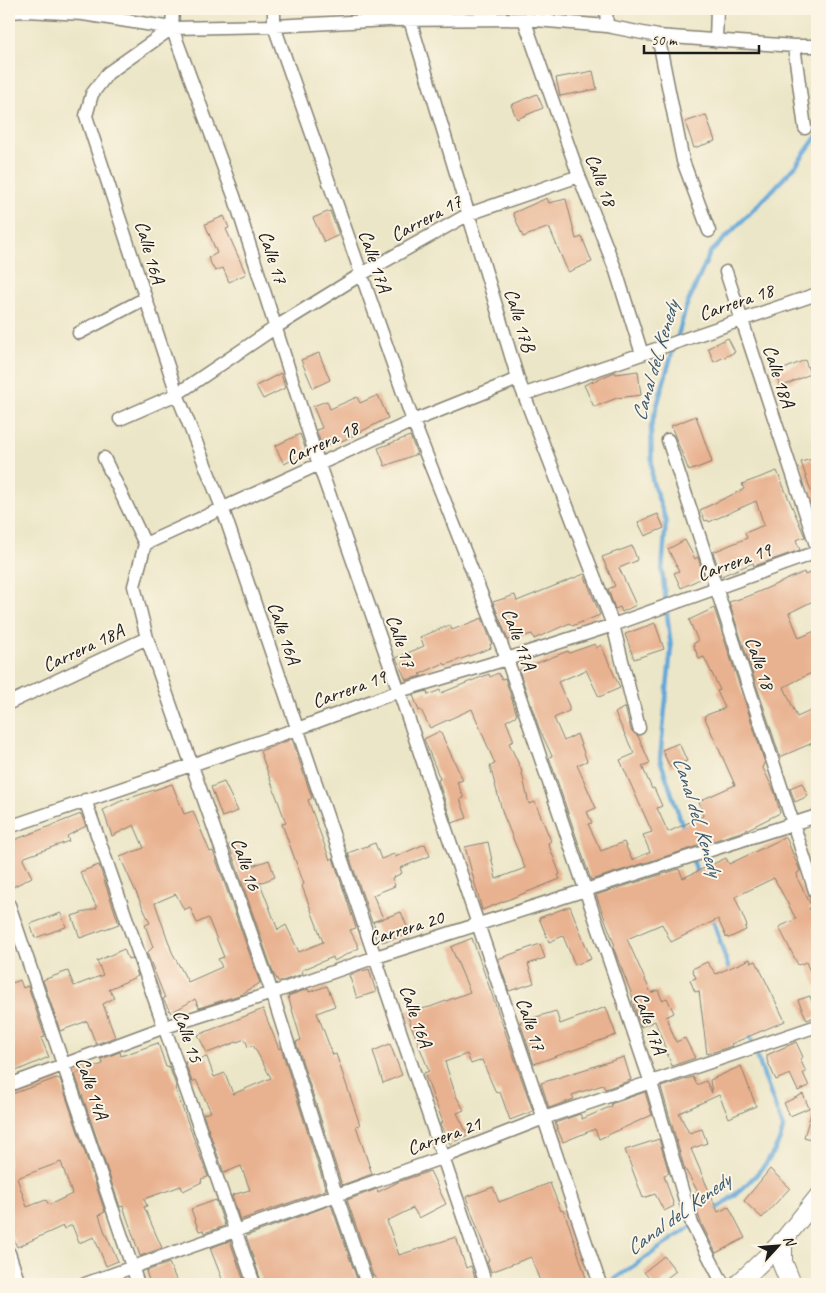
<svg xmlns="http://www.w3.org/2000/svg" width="826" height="1293" font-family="Caveat,sans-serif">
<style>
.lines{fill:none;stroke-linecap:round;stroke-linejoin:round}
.stream{stroke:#62a7d8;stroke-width:4.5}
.building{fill:#e8b18f;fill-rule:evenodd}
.street-casing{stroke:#848172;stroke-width:15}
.secondary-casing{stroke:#848172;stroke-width:20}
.primary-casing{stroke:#848172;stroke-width:22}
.street{stroke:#fff;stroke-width:12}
.secondary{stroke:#fff;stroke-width:18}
.primary{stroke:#fff;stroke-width:20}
.labels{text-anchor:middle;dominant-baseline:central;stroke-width:4;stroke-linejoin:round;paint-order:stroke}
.street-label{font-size:20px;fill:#1c1c1c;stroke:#fcf5e5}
.water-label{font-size:21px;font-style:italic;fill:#3c5b71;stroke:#fcf5e5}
</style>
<rect width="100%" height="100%" fill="#fcf5e5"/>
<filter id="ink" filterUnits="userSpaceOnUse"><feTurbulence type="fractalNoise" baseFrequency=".02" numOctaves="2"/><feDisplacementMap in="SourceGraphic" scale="10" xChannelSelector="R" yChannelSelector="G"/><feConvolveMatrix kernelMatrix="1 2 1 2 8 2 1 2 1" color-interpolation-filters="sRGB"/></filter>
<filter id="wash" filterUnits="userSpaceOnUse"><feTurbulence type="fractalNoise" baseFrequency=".0096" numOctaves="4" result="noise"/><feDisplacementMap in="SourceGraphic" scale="20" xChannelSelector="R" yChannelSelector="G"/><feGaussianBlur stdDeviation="1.12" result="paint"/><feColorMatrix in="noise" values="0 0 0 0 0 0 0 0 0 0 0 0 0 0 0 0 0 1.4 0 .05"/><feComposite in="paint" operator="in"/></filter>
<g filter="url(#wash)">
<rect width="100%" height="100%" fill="#ece6c8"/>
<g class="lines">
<path class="stream" d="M677,339L686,307L710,253L768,195L796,165L817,136
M674,346L651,427L652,480L666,521L662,570L671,648L660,759L684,830
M692,857L698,876
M712,916L730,973
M713,1211C740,1193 777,1161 783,1128L748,1031
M607,1284L705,1217"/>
</g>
<g id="blocks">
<path class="building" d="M593,71L597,89L560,96L556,78Z
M537,94L543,108L517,119L511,105Z
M706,115L715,141L694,148L685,122Z
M547,198L549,203L566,199L576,239L582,237L592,262L568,272L549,227L523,237L513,213Z
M330,211L339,235L324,242L313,218Z
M224,216L229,228L226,229L246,274L229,282L223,268L215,271L208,258L217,253L205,224Z
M728,338L735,352L714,362L708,348Z
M319,353L330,380L313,388L301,360Z
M805,360L810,374L781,387L775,373Z
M638,371L641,395L617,398L594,407L584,385L615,372L616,374Z
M281,373L285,388L263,399L256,386Z
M378,395L388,418L344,440L322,446L316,430L322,428L313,406L327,401L330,409L357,397L360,403Z
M696,416L712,462L689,471L671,426Z
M300,434L307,453L284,464L275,446Z
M410,436L417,454L385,466L378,448Z
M812,459L817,473V502L815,503L801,462Z
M777,471L805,537L796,540L800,550L754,566L753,563L721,576L713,552L747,538L745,533L764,525L756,501L709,522L708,520L705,521L700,510L744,489L742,484Z
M658,514L664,528L645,536L638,522Z
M685,540L695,559L698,557L704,577L681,588L674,573L679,571L668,549Z
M632,546L637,559L636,561L619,568L636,605L622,612L620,607L615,609L608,589L615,586L602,557Z
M817,570V599L789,613L799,638L817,630V670L784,687L797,717L817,708V741L780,757L729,602L749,596L804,572L805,575Z
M584,574L600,615L572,626L570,623L534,639L532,634L508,640L493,602L515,595L517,601Z
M714,608L765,763L763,768L775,793L780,813L744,831L709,842L708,840L692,848L591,880L549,757L552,756L539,728L519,670L568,651L569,653L595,644L596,648L601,645L620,688L599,697L586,670L558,682L569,706V711L554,718L564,741L577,734L587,761L577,765L596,808L587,812L592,823L588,824L601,851L624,842L632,860L650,852L643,835L652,832L620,760L634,754L615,713L625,707L631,730L638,736L650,763L642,766L652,789L654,788L662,806L657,808L668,832L703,816L699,801L735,785L704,716L725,708L717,691L720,690L704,657L699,659L693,644L698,641L689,620Z
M482,618L492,644H490L491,648L445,665L444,663L420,674L421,676L406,680L396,658L424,646L420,637L450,625L452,630Z
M655,623L664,649L634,659L625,634Z
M498,673L502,679L505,678L517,715L506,721L514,741L509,743L521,769L529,804L535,802L551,841L548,843L560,874L558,875L560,879L482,910L465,847L488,842L496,879L525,868L503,814L490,766L495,764L472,709L430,728L421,710L419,711L413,695L427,691L428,695L440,690L441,693L489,674L490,677Z
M440,731L463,780L457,782L464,798L460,799L467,818L452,823L438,780L440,779L424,739Z
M292,739L312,798L308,800L330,860L333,858L356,928L350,930L359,948L334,961L333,957L302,970L303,974L279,982L274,975L229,845L239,842L249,867L269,860L275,877L260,883L278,930L286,925L299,952L323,942L302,886L304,884L282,824L286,823L260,751Z
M679,743L687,761L670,767L662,750Z
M224,782L238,811L222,817L211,787Z
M802,783L808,796L795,802L790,788Z
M172,784L184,814L193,811L210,852L213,851L260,983L242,994L199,1008L195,999L171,1013L163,999L165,998L147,953L153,947L145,925L150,923L120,857L144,848L134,825L112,836L103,810L121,801ZM176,894L184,910L190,907L197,923L208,918L224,957L218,959L222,967L188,982L172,952L155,903Z
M81,814L86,826L67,836L69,841L25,857L23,860L32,877L9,889V842Z
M786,837L800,871L797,873L798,880L812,907L809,908L817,925L813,929L817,938V988L806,962L798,965L779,927L796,919L774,878L735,897L747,926L745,927L746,930L729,938L726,937L718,919L671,942L662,924L627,939L651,993L658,990L662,1000L667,998L674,1013L666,1017L676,1042L685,1038L695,1058L672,1066L655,1021L641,1027L632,1001L634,1000L613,947L615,946L596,895L679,869L683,878L726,858L729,864Z
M375,843L381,859L394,854L395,857L425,844L430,856L400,868L402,873L392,878L395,886L373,895L383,918L372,922L348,853Z
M99,865L119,924L80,938L72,916L97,908L80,872Z
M570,906L591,959L575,965L563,936L549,942L539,918Z
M401,912L410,934L382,942L373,922Z
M61,913L66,927L35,938L30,924Z
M472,938L533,1111L510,1120L500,1092L496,1093L482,1060L471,1064L467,1054L445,1062L456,1096L464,1110L457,1113L468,1135L450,1144L440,1124L443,1122L424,1073L429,1071L406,1012L420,1005L421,1009L430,1007L470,992L451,947Z
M540,944L545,958L528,964L534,983L509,991L498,959Z
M124,949L128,959L132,958L138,976L109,989L114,998L103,1004L115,1037L96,1044L87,1021L60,1031L43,980L68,971L74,986L103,975L97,961Z
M750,959L751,963L756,961L785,1021L731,1044L732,1046L707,1054L699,991L695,992L690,980L696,978L692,969L707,962L716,974Z
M369,969L376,992L357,998L349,975Z
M20,980L23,988L28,986L45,1037L41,1038L49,1057L9,1074V984Z
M327,986L335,1006L317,1013L333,1055L336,1054L360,1125L356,1126L372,1174L342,1185L296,1042L301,1040L288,996L308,989L309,992Z
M810,996L817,1016L807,1020L798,1000Z
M606,1007L616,1035L534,1064L520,1022L556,1011L560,1024Z
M263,1009L279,1049L281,1048L326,1190L240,1220L232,1195L250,1190L241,1166L224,1173L203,1114L211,1112L196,1080L192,1082L185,1062L207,1057L214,1077L225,1073L233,1094L271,1078L253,1045L248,1047L245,1039L207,1053L198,1035Z
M796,1042L803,1057L800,1059L806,1072L803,1073L809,1086L798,1091L790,1074L776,1080L767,1060V1055Z
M158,1043L166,1067L169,1066L177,1088H175L208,1177L201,1179L202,1182L183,1191L181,1186L144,1199L147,1206L144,1207L162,1248L140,1256L123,1206L120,1207L75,1074L103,1064L101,1059L120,1052L121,1056Z
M390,1044L402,1075L383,1083L373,1051Z
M624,1057L631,1080L605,1089L603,1085L572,1095L574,1099L549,1108L541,1083Z
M741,1066L756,1106L729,1118L719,1095L679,1113L689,1133L702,1129L707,1143L691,1149L718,1212L729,1207L745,1238L716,1253L701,1223L692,1195L698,1192L684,1167L661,1087L693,1077L697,1085L706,1081L712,1093L710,1080Z
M57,1078L60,1079L105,1212L99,1215L105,1233L118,1261L106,1266L94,1237L79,1243L72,1225L64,1229L63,1226L17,1247L9,1229V1095ZM61,1162L72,1194L49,1205L46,1200L27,1207L17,1178Z
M645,1092L652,1115L599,1139L595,1129L563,1142L555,1123L580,1114L582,1119L612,1106L611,1104Z
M803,1094L809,1108L790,1116L784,1103Z
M814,1103L817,1104V1141L804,1137Z
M659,1139L669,1173L664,1175L674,1206L664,1211L655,1194L643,1198L625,1150Z
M770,1169L790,1188L762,1218L744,1201Z
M430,1171L446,1204L419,1218L413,1208L387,1221L399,1255L456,1237L466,1268L471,1266L475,1278L470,1280L471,1284H378L375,1276H373L347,1200L377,1189L378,1192L398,1182Z
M550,1183L561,1211L563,1210L569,1225L588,1284H541L531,1257L491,1272L487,1261L489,1260L466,1197L493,1187L499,1202Z
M216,1200L225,1226L204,1233L203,1230L199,1231L191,1209Z
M331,1205L358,1282L352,1284H262L246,1236Z
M230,1241L245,1284H224L210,1248Z
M664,1256L676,1271L659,1284H654L644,1272Z
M169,1263L178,1284H150L146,1271Z"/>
</g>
</g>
<g filter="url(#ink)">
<use href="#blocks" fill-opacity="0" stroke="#848172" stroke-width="1"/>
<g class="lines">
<g class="street-casing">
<path id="street" d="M173,9L172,28L234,196L319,465L399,691L600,1284
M274,9V26L413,421L507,659L651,1083L692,1224L723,1284
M606,9L607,26
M9,12L27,11L83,14L172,28L274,26L388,20L524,19L607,26L658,36L794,46H817
M524,19L579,176L616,271L642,354
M410,20L518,379L613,625L639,728
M172,28L108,73L92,94L86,116L177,394L223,510L486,1284
M658,36L683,161L709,231
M716,41L717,9
M794,46L805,128
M726,272L817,548
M79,333L144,299
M525,394L817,294
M120,419L177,394L276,327L360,275L469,214L579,176
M668,440L817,897
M104,458L145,544L134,586L147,638L272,993L336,1194L367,1284
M145,544L413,421L518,379
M9,703L147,638
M85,800L254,1284
M9,827L297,729L399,691L507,659L613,625L817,552
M9,905L138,1284
M9,1085L165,1027L272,993L376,957L817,816
M9,1253L19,1284
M85,1284L444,1157L544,1118L817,1026"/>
</g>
<g class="secondary-casing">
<path id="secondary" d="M738,1284L782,1242L817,1198"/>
</g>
<g class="primary-casing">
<path id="primary" d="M782,1242V1262L791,1284"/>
</g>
<use href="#street" class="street"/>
<use href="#secondary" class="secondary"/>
<use href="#primary" class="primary"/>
</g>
</g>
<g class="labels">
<g class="street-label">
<text transform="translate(601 180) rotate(69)">Calle 18</text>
<text transform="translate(426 218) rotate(-28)">Carrera 17</text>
<text transform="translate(150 252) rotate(74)">Calle 16A</text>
<text transform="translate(273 257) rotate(72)">Calle 17</text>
<text transform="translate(375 261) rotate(71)">Calle 17A</text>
<text transform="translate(736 302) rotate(-19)">Carrera 18</text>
<text transform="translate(520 320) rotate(73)">Calle 17B</text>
<text transform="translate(779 376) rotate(72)">Calle 18A</text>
<text transform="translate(322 443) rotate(-25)">Carrera 18</text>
<text transform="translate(734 562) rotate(-20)">Carrera 19</text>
<text transform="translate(284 633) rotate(71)">Calle 16A</text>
<text transform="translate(519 639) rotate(69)">Calle 17A</text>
<text transform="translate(401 641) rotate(71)">Calle 17</text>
<text transform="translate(83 648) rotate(-25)">Carrera 18A</text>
<text transform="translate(760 663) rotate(71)">Calle 18</text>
<text transform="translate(349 689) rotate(-20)">Carrera 19</text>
<text transform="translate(246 864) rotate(71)">Calle 16</text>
<text transform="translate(406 928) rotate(-17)">Carrera 20</text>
<text transform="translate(416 1016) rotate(71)">Calle 16A</text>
<text transform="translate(650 1023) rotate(71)">Calle 17A</text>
<text transform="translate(531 1024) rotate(71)">Calle 17</text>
<text transform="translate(188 1036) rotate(71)">Calle 15</text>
<text transform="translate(92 1088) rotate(71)">Calle 14A</text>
<text transform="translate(444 1136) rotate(-20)">Carrera 21</text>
</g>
<g class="water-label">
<text transform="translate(655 361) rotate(-74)">Canal deL Kenedy</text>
<text transform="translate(698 816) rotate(73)">Canal deL Kenedy</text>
<text transform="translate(678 1214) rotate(-36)">Canal deL Kenedy</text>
</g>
</g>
<rect width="826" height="1293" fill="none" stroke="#fcf5e5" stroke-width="30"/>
<g transform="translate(778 1246) rotate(64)" stroke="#fcf5e5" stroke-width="4" paint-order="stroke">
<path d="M0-4L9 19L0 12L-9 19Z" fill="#1c1c1c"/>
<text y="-8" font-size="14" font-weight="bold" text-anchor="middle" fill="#1c1c1c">N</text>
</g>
<path d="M644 45v8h115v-8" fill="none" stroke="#1c1c1c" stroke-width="2.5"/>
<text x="651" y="45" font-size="15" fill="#1c1c1c" stroke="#fcf5e5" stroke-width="4" paint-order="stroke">50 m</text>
</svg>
